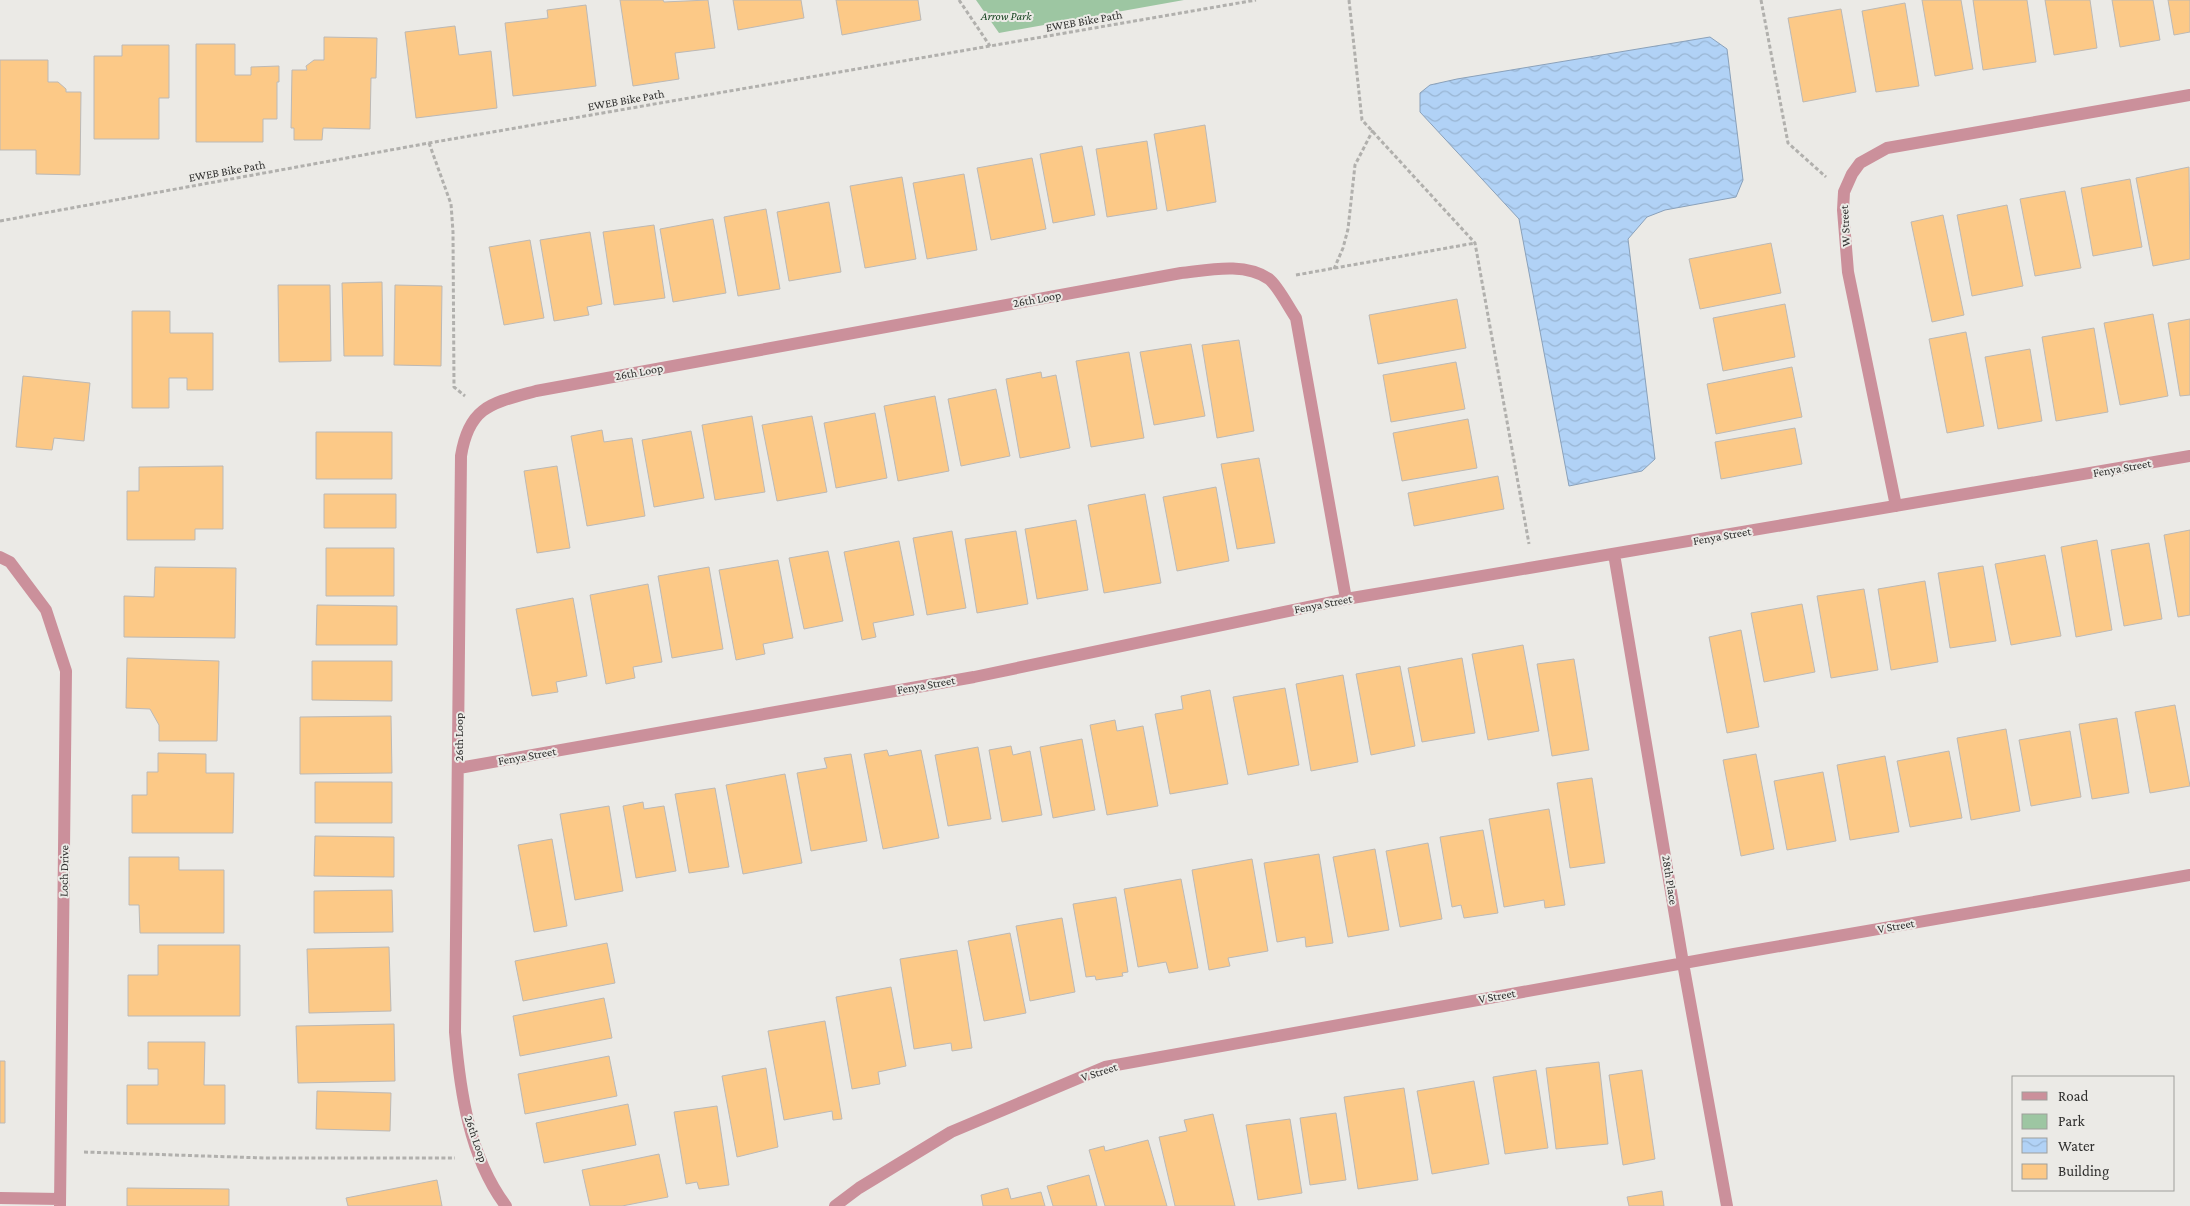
<svg xmlns="http://www.w3.org/2000/svg" width="2190" height="1206" font-family="'Crimson Pro',serif">
<style>
.park{fill:#9dc6a2}
.water{fill:url(#water-waves);stroke:#8aa1ba}
.building{fill:#fcc987;stroke:#bcb9b6}
.lines{fill:none;stroke-linecap:round;stroke-linejoin:round}
.path{stroke:#b1b0ad;stroke-width:3;stroke-dasharray:4 2.5;stroke-linecap:butt}
.minor{stroke:#cb909b;stroke-width:12}
.labels{text-anchor:middle;dominant-baseline:central;stroke-width:4;stroke-linejoin:round;paint-order:stroke}
.park-label{font-size:12px;font-style:italic;fill:#103e1a;stroke:#ebeae6}
.street-label{font-size:12px;fill:#2f2f2e;stroke:#ebeae6}
</style>
<defs>
<pattern id="water-waves" width="16" height="10" patternUnits="userSpaceOnUse" patternTransform="scale(1.25)"><rect width="16" height="10" fill="#b1d2f6"/><path d="M0 5q4-4 8 0t8 0" fill="none" stroke="#99b5d3"/></pattern>
</defs>
<rect width="100%" height="100%" fill="#ebeae6"/>
<path class="park" d="M976,0H1184L999,33Z"/>
<path class="water" d="M1710,37L1727,49L1743,180L1736,197L1665,210L1647,217L1628,239L1655,459L1642,471L1569,486L1519,219L1420,112V93L1430,85L1457,79Z"/>
<path class="building" d="M620,0H663L664,2L708,0L715,48L675,53L679,79L633,86Z
M733,0H801L804,18L738,30Z
M836,0H918L921,20L842,35Z
M1922,0H1961L1973,69L1935,76Z
M1973,0H2027L2036,62L1983,70Z
M2045,0H2090L2097,48L2054,55Z
M2112,0H2153L2160,40L2120,47Z
M2168,0H2190V32L2174,35Z
M1905,3L1919,86L1876,92L1862,11Z
M586,5L596,86L513,96L505,23L548,18L547,10Z
M1841,9L1856,92L1803,102L1788,18Z
M455,26L459,55L491,51L497,108L416,118L405,32Z
M324,37L377,38L376,78H371L370,129L323,128L322,140H294V128H291L292,70H307L306,66L314,60H324Z
M196,44H235V75H251V67L279,66V82H277V119H263V142H196Z
M122,45H169V98H159V139H94V56H122Z
M0,60H48V82H58L66,89V92H81L80,175L36,174V150H0Z
M1205,125L1216,202L1167,211L1154,134Z
M1147,141L1157,209L1107,217L1096,149Z
M1082,146L1095,215L1053,223L1040,154Z
M1032,158L1046,229L991,240L977,168Z
M2189,167L2190,259L2153,266L2136,178Z
M964,174L977,250L927,259L913,183Z
M902,177L916,259L865,268L850,186Z
M2130,179L2142,247L2093,256L2081,188Z
M2065,191L2081,268L2035,276L2020,199Z
M829,202L841,272L789,281L777,212Z
M2007,205L2023,286L1972,296L1957,215Z
M766,209L780,289L738,296L724,217Z
M1943,215L1964,315L1932,322L1911,222Z
M713,219L726,293L673,302L660,229Z
M654,225L665,298L614,305L603,232Z
M590,232L602,304L587,307L589,315L554,321L540,240Z
M530,240L544,318L504,325L489,247Z
M1771,243L1781,293L1700,309L1689,259Z
M382,282L383,356H344L342,283Z
M278,285H330L331,361L279,362Z
M395,285L442,286L441,366L394,365Z
M1457,299L1466,348L1378,364L1369,315Z
M1785,304L1795,357L1723,371L1713,318Z
M132,311H170V333H213V390H187V378H169V408H132Z
M2153,314L2168,396L2120,405L2104,323Z
M2190,319V395L2180,396L2168,323Z
M2094,328L2108,412L2056,421L2042,337Z
M1966,332L1984,426L1947,433L1929,339Z
M1239,340L1254,431L1217,438L1202,345Z
M1191,344L1205,416L1154,425L1140,352Z
M2030,349L2042,421L1998,429L1985,357Z
M1129,352L1144,438L1091,447L1076,361Z
M1456,362L1465,409L1391,422L1383,375Z
M1792,367L1802,417L1716,434L1707,384Z
M1041,372L1042,378L1056,375L1070,448L1020,458L1006,379Z
M23,376L90,383L84,441L54,438L52,450L16,447Z
M996,389L1010,456L961,466L948,399Z
M935,396L949,471L898,481L884,406Z
M875,413L887,478L836,488L824,423Z
M752,416L765,492L715,500L702,425Z
M812,416L827,492L777,501L762,425Z
M1468,419L1477,468L1402,481L1393,433Z
M1795,428L1802,464L1721,479L1715,442Z
M602,430L604,442L632,438L645,516L587,526L571,436Z
M691,431L704,498L654,507L642,440Z
M316,432H392V479H316Z
M1259,458L1275,543L1237,549L1221,464Z
M223,466V529H195V540H127V491H139V467Z
M557,466L570,548L537,553L524,471Z
M1498,476L1504,509L1414,526L1408,493Z
M1216,487L1229,561L1177,571L1163,497Z
M324,494H396V528H324Z
M1145,494L1161,583L1104,593L1088,505Z
M1076,520L1088,590L1037,599L1025,529Z
M2190,530V615L2178,617L2164,535Z
M952,531L966,608L927,615L913,538Z
M1016,531L1028,604L977,613L965,539Z
M2097,540L2112,630L2076,637L2061,547Z
M899,541L914,615L873,623L876,637L862,640L844,552Z
M2149,543L2162,619L2124,626L2111,550Z
M326,548H394V596H326Z
M828,551L843,621L804,629L789,558Z
M2045,555L2061,636L2011,645L1995,564Z
M778,560L793,638L763,644L765,654L736,660L719,570Z
M1983,566L1996,641L1950,648L1938,573Z
M155,567L236,568L235,638L124,637V596L154,597Z
M709,567L723,649L672,658L658,576Z
M1925,581L1938,662L1891,670L1878,589Z
M648,584L662,662L633,667L635,678L606,684L590,595Z
M1864,589L1878,670L1831,678L1817,596Z
M573,598L587,676L556,682L558,692L532,696L516,609Z
M1802,604L1815,672L1764,682L1751,613Z
M317,605L397,606V645H316Z
M1741,630L1759,727L1727,733L1709,637Z
M1523,645L1539,731L1488,740L1472,654Z
M127,658L219,661L217,741H159V725L150,709L126,708Z
M1462,658L1475,733L1422,742L1408,668Z
M1574,659L1589,750L1552,756L1537,664Z
M312,661H392V701L312,700Z
M1400,666L1415,746L1371,755L1356,674Z
M1343,675L1358,762L1311,771L1296,684Z
M1285,688L1299,765L1248,775L1233,697Z
M1210,690L1228,784L1170,794L1155,714L1183,709L1181,696Z
M2175,705L2190,786L2150,793L2135,712Z
M391,716L392,773L300,774V717Z
M2117,718L2129,793L2092,799L2079,724Z
M1115,720L1117,731L1143,726L1158,806L1107,815L1090,725Z
M2006,729L2020,811L1971,820L1957,738Z
M2070,731L2081,797L2031,806L2019,740Z
M1082,739L1095,810L1053,818L1040,747Z
M1011,746L1013,755L1030,751L1042,815L1002,822L989,750Z
M978,747L991,819L948,826L935,755Z
M887,750L889,756L921,750L939,838L883,849L864,754Z
M1949,751L1962,818L1910,827L1897,761Z
M158,753L206,754V773H234L233,833H132V795H147V772H158Z
M851,754L867,841L811,851L797,773L827,768L824,758Z
M1756,754L1774,849L1741,856L1723,760Z
M1885,756L1899,832L1850,840L1837,765Z
M1823,772L1836,841L1787,850L1774,781Z
M785,774L802,863L743,874L726,785Z
M1592,778L1605,863L1570,868L1557,783Z
M315,782H392V823H315Z
M715,788L729,867L689,873L675,794Z
M643,802L644,809L664,806L676,871L636,878L623,806Z
M609,806L623,891L575,900L560,814Z
M1549,809L1565,905L1545,908L1544,900L1504,907L1489,819Z
M1483,830L1498,913L1464,918L1461,905L1452,907L1440,837Z
M315,836L394,837V877L314,876Z
M552,839L567,926L534,932L518,845Z
M1428,843L1442,919L1400,927L1386,851Z
M1375,849L1389,930L1348,937L1333,857Z
M1319,854L1333,943L1306,947L1305,937L1277,942L1264,863Z
M129,857H179V870H224V933H140L139,905H129Z
M1252,859L1268,951L1228,958L1230,966L1209,970L1192,870Z
M1181,879L1198,968L1169,973L1166,962L1138,967L1124,889Z
M392,890L393,932L314,933V891Z
M1116,897L1128,972L1122,973L1123,976L1096,980L1095,976L1086,977L1073,904Z
M1062,918L1075,992L1030,1001L1016,926Z
M1010,933L1026,1013L984,1021L968,941Z
M607,943L615,983L523,1001L515,961Z
M158,945H240V1016H128V975H158Z
M389,947L391,1011L309,1013L307,949Z
M957,950L972,1048L952,1051L951,1043L914,1049L900,959Z
M891,987L906,1066L878,1072L880,1084L852,1089L836,997Z
M604,998L612,1038L520,1056L513,1016Z
M825,1021L842,1119L833,1120L832,1111L784,1120L768,1031Z
M394,1024L395,1081L298,1083L296,1026Z
M148,1042H205L204,1085H225V1124H127V1085H158V1069H148Z
M609,1056L617,1096L525,1114L518,1074Z
M0,1061H5V1123H0Z
M1599,1062L1608,1144L1556,1149L1546,1068Z
M766,1068L778,1147L737,1157L722,1076Z
M1536,1070L1548,1148L1505,1154L1493,1077Z
M1642,1070L1655,1159L1623,1165L1609,1075Z
M1474,1081L1489,1164L1432,1174L1417,1091Z
M1404,1088L1418,1180L1358,1189L1344,1097Z
M317,1091L391,1093L390,1131L316,1129Z
M628,1104L636,1145L544,1163L536,1123Z
M717,1106L729,1185L699,1189L697,1182L686,1184L674,1112Z
M1336,1113L1346,1180L1310,1185L1300,1118Z
M1213,1114L1235,1206H1175L1159,1137L1187,1131L1184,1120Z
M1290,1119L1302,1193L1258,1200L1246,1125Z
M1148,1140L1167,1206H1105L1089,1150L1104,1146L1105,1151Z
M659,1154L668,1197L622,1206H590L582,1170Z
M1089,1175L1097,1206H1053L1047,1186Z
M437,1180L442,1206H348L346,1198Z
M127,1188L229,1189V1206H127Z
M1008,1188L1011,1199L1041,1192L1045,1206H983L981,1195Z
M1662,1191L1664,1206H1629L1627,1197Z"/>
<g class="lines">
<path class="path" d="M959,0L990,46
M1349,0L1362,120L1475,243L1529,544
M1761,0L1788,143L1826,177
M429,143L451,204L453,232L454,387L465,396
M0,221L429,143L1256,0
M1334,269L1343,248L1348,229L1355,165L1373,130
M1296,275L1475,243
M84,1152L265,1158H455"/>
<path class="minor" d="M1896,506L1848,272L1843,210L1844,192L1852,174L1860,163L1887,148L2190,95
M1614,554L1683,963L1727,1206
M0,557L10,562L46,610L66,671L60,1206
M459,768L974,677L1346,599L2190,456
M0,1198L60,1199
M506,1206C469,1157 460,1091 455,1032L461,456C469,406 492,403 536,391L1181,273C1209,270 1244,262 1269,279C1278,286 1289,308 1296,318L1346,599
M835,1206L859,1188L951,1132L1105,1067L1734,954L2190,875"/>
</g>
<g class="labels">
<g class="park-label">
<text x="1006" y="16">Arrow Park</text>
</g>
<g class="street-label">
<text transform="translate(1084 21) rotate(-10)">EWEB Bike Path</text>
<text transform="translate(626 100) rotate(-10)">EWEB Bike Path</text>
<text transform="translate(227 171) rotate(-10)">EWEB Bike Path</text>
<text transform="translate(1845 226) rotate(-93)">W Street</text>
<text transform="translate(1037 299) rotate(-10)">26th Loop</text>
<text transform="translate(639 372) rotate(-10)">26th Loop</text>
<text transform="translate(2122 468) rotate(-10)">Fenya Street</text>
<text transform="translate(1722 536) rotate(-10)">Fenya Street</text>
<text transform="translate(1323 604) rotate(-11)">Fenya Street</text>
<text transform="translate(926 685) rotate(-10)">Fenya Street</text>
<text transform="translate(459 737) rotate(-90)">26th Loop</text>
<text transform="translate(527 756) rotate(-10)">Fenya Street</text>
<text transform="translate(64 871) rotate(-89)">Loch Drive</text>
<text transform="translate(1670 880) rotate(81)">28th Place</text>
<text transform="translate(1896 926) rotate(-10)">V Street</text>
<text transform="translate(1497 996) rotate(-10)">V Street</text>
<text transform="translate(1099 1072) rotate(-18)">V Street</text>
<text transform="translate(476 1139) rotate(71)">26th Loop</text>
</g>
</g>
<rect x="2012" y="1076" width="162" height="115" fill="#ebeae6" stroke="#a09f9c"/>
<rect x="2022" y="1092" width="25" height="8" fill="#cb909b" stroke="#a09f9c"/>
<text x="2058" y="1101" font-size="15" fill="#2f2f2e">Road</text>
<rect x="2022" y="1114" width="25" height="15" fill="#9dc6a2" stroke="#a09f9c"/>
<text x="2058" y="1126" font-size="15" fill="#2f2f2e">Park</text>
<rect x="2022" y="1138" width="25" height="15" fill="url(#water-waves)" stroke="#a09f9c"/>
<text x="2058" y="1151" font-size="15" fill="#2f2f2e">Water</text>
<rect x="2022" y="1164" width="25" height="15" fill="#fcc987" stroke="#a09f9c"/>
<text x="2058" y="1176" font-size="15" fill="#2f2f2e">Building</text>
</svg>
